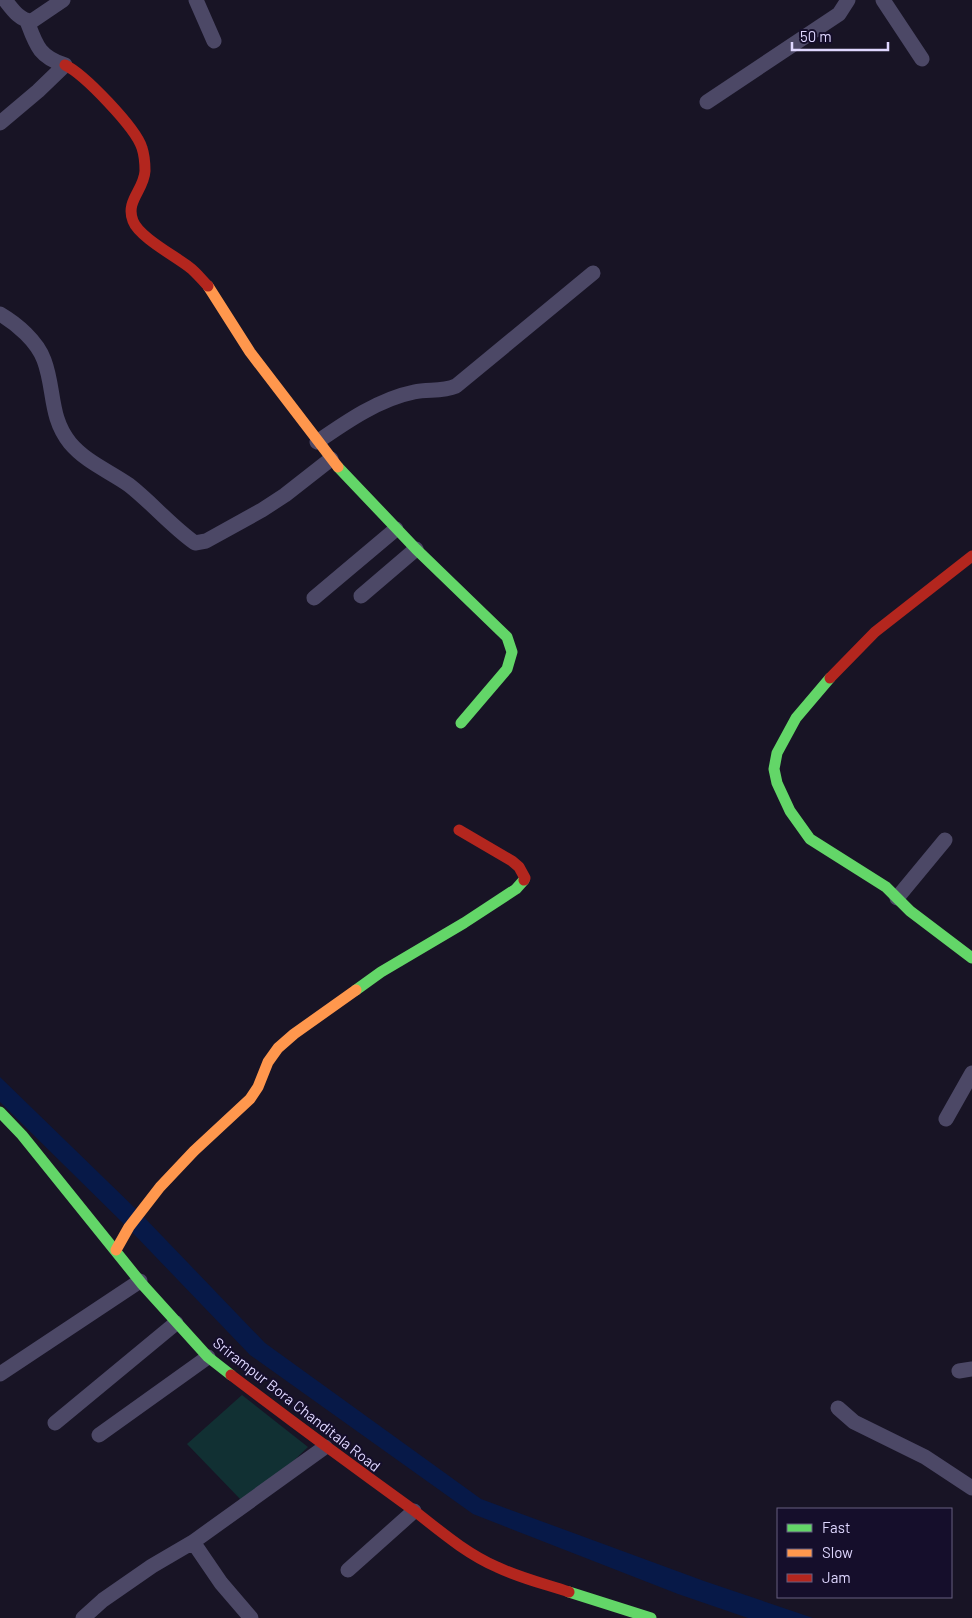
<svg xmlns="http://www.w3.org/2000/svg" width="972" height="1618" font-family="Barlow,sans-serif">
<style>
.green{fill:#113033}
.water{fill:#071948}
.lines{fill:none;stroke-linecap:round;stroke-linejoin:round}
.street{stroke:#4c4866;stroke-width:15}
.fast{stroke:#63d668;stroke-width:11}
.slow{stroke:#ff974d;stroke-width:11}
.jam{stroke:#b3261e;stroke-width:11}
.labels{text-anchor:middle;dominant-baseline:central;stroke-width:4;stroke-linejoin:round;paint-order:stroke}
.street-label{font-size:15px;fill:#dfd7ff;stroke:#150e2b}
</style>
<rect width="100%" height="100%" fill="#181425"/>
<path class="green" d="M242,1395L308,1447L280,1474L242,1501L187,1444Z"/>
<path class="water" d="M0,1077L140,1213L265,1343L481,1499L704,1581L813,1618H748L678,1594L473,1514L250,1355L129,1229L0,1102Z"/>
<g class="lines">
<path class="street" d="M5,0C12,9 20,21 32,21L63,0
M196,0L214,41
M883,0L922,59
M707,102L839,14L848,0
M0,123L38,91L65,65C39,57 36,45 27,21
M0,314C17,324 37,341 44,360C55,389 49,417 70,443C86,462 109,471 129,485C152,503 171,526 195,543L206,541L262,510L285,495L331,459
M317,442C346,422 379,399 414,392C429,389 442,392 456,386L593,273
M361,596L416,549
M314,598L396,529
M897,898L945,840
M946,1119L972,1073
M959,1371L972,1369
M0,1374L140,1281
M838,1408L854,1422L925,1457L972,1488
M55,1423L176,1323
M99,1435L208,1357
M193,1542L221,1583L251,1618
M348,1570L414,1511
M83,1618L103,1600L152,1566L193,1542L325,1447"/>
<path class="fast" d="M338,467L416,549L507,637L512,652L507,669L461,723
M830,678L796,718L777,753L774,769L777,783L790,811L810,839L886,887L910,911L972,958
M356,990L381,972L464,923L516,889L524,880
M0,1112L22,1135L142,1284L208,1357L231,1375
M569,1592L651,1618"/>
<path class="slow" d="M208,286L250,352L338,467
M116,1250L129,1227L160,1187L194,1151L250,1099L258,1087L268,1062L278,1048L294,1034L356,990"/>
<path class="jam" d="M65,65C84,74 136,128 142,148C144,154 145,164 145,171C144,190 125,201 133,221C139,237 175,256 189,267C196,272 202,280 208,286
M830,678L875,632L972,556
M459,830L512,861L519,867L525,878L524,880
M231,1375C290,1420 351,1465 412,1509C439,1530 465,1553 497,1567C520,1578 545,1584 569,1592"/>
</g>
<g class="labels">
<g class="street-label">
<text transform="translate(297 1404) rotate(38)">Srirampur Bora Chanditala Road</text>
</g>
</g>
<rect x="777" y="1508" width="175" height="90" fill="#150e2b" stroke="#665e80"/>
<rect x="787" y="1524" width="25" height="8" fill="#63d668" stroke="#665e80"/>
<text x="822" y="1533" font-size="15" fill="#dfd7ff">Fast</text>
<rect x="787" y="1549" width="25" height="8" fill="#ff974d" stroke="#665e80"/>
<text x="822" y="1558" font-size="15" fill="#dfd7ff">Slow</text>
<rect x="787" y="1574" width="25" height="8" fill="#b3261e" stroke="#665e80"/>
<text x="822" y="1583" font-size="15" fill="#dfd7ff">Jam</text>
<path d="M792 42v8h96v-8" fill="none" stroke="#dfd7ff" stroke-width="2.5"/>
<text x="800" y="42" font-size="15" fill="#dfd7ff" stroke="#150e2b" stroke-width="4" paint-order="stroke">50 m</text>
</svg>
